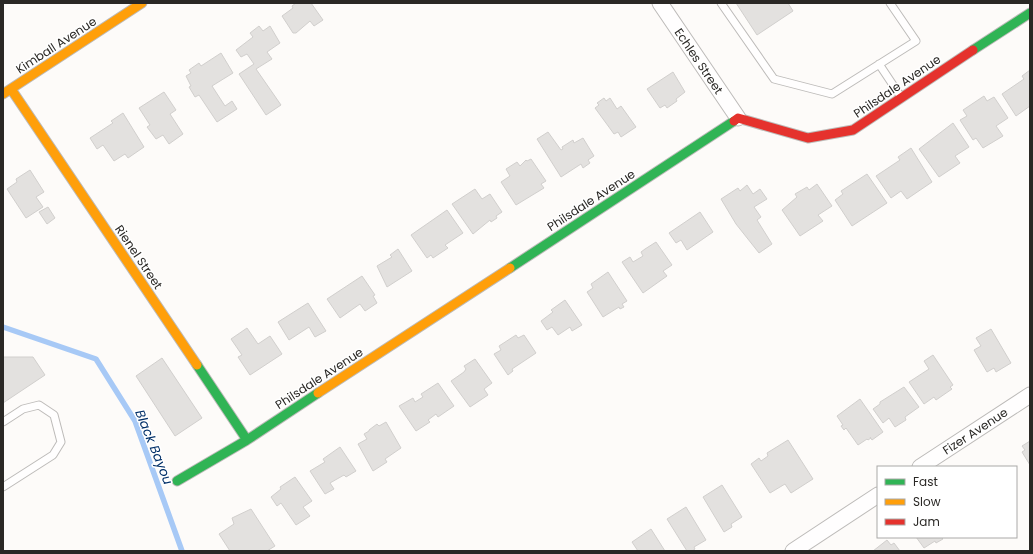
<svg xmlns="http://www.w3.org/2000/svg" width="1033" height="554" font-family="Poppins,sans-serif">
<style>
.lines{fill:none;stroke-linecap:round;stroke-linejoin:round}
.stream{stroke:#a7c9f6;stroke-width:5.5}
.building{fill:#e3e1df;stroke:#d1cfcd}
.lane-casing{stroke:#bdbbb9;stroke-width:9}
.street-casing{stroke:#bdbbb9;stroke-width:17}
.fast-casing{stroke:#bdbbb9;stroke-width:11}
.slow-casing{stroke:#bdbbb9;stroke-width:11}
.jam-casing{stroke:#bdbbb9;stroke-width:11}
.lane{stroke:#fffefe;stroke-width:7}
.street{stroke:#fffefe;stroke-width:15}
.fast{stroke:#30b455;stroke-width:9}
.slow{stroke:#ff9f0a;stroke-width:9}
.jam{stroke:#e5322d;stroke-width:9}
.labels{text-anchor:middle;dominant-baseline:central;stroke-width:3;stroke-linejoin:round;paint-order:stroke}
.street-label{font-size:12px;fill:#2a2825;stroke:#fff}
.water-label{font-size:13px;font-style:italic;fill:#002f68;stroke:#fff}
</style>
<rect width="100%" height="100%" fill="#fdfbf9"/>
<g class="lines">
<path class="stream" d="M3,327L96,359L135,421L182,551"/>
</g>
<path class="building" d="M296,3H311L323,20L314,26L310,21L296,33H293L282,16L293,8L292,6Z
M736,3H788L793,11L757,35Z
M259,26L263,31L270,26L280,43L267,52L272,59L256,69L281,105L266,115L239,74L254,64L247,54L241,57L236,50L253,37L250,33Z
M221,53L233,73L212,86L225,106L232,101L237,109L217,122L199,95L195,97L189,87L191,86L186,76L191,73L189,70L199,63L201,66Z
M1030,70V106L1016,116L1002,94L1024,79L1022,76Z
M673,72L685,92L676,99L677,101L667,108L665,105L660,108L647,89Z
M164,92L176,110L170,114L183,134L169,144L163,135L156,139L147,127L150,125L139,108Z
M984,96L987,101L994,97L1008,118L996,126L1003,136L983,148L976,138L973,140L960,120L967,116L963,110Z
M604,98L606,101L610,98L617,109L621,106L636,127L621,137L618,132L614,134L595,108L599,105L597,103Z
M123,113L144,147L128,158L125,154L114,161L103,145L97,149L90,138L113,123L111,121Z
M953,123L969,147L955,156L960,163L939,177L919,149Z
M548,132L561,150L563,149L562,147L573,140L574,143L583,138L594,156L588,160L590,163L583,168L581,164L561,177L537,139Z
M911,148L932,182L907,199L901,191L891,198L876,176L900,160L898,157Z
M531,159L546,181L541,184L544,188L516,205L501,182L510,176L506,169L517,162L520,166L526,160L527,161Z
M30,170L44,192L36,197L43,207L26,218L7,189L17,182L16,179Z
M867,174L887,203L852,226L835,200L843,194L841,191Z
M817,184L832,206L818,215L823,221L800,236L782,210L797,197L795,194L807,187L809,190Z
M747,185L753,194L760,189L767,199L754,207L761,217L757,220L772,244L759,253L736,224L721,199L738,188L740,191Z
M475,189L482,199L490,194L502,212L496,216L497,218L491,222L490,220L473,234L452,204Z
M48,207L55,218L47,224L39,212Z
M447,210L463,233L445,245L448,248L433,258L431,255L427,258L411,235Z
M700,212L713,232L687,250L681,240L676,243L669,233Z
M656,242L672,265L663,271L667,276L643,293L622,262L630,257L633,262L643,256L641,252L645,249Z
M398,249L412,271L387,287L377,266L392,257L390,255Z
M608,272L627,301L622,304L624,307L620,309L619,307L603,317L587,292L593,288L591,284Z
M362,276L375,295L373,296L377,303L365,311L360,304L340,318L327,299Z
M565,300L582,325L572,331L570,327L558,335L552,327L547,330L541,321L553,312L551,310Z
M308,303L326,331L315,337L309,327L289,340L278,322Z
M247,328L258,344L270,336L282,354L250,375L238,357L242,355L231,339Z
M991,329L1011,363L996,372L994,368L987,372L974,350L981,346L976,338Z
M516,335L518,338L524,335L536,353L512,369L513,371L508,375L494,354L501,350L499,346Z
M933,355L953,385L950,387L952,389L936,400L934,397L924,404L909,382L929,369L924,361Z
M3,357H33L45,375L3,403Z
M162,358L202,418L175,436L136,376Z
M475,359L492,383L484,389L488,395L470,407L451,381L464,372L466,369L464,366Z
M438,383L454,406L438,417L436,414L428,420L430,422L416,431L399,406L413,398L415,402L423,397L421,394Z
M904,387L919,407L905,417L906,420L895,427L889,418L883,423L873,409L880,404V402Z
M860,399L883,432L872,440L870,437L871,438L868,440L867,439L858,445L846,428L844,430L841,426L843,425L837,416Z
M386,422L401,448L385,459L387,462L373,471L358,444L367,439L364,434L369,431V430L377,424L379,426Z
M788,440L813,479L791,493L785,484L770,493L751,464L759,458L761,461L768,456L767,453Z
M1030,441V465L1022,452L1025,450L1022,446Z
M340,447L356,471L346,477L344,475L330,483L334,489L325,494L310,471L325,462L323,459Z
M295,477L312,501L303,507L310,516L296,525L281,503L277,506L271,497L281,489L280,487Z
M722,485L742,517L731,524L732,527L724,532L703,497Z
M686,507L706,540L694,547L695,549L692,551H687L667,519Z
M251,509L275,546L267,551H230L219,534L234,524L232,518Z
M651,529L665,551H638L632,542Z
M916,537H941L943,539L936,543L935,541L924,548Z
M887,540L891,545L894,543L900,551H873Z"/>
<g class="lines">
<g class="lane-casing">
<path id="lane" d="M721,3L774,79L832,94L916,41L890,3
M879,64L901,97
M3,422L23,409L39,405L54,415L61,442L53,455L3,487"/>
</g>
<g class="street-casing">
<path id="street" d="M660,3L738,118
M920,467L1030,395
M793,551L878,495"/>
</g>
<g class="fast-casing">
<path id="fast" d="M973,50L1030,13
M510,268L734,121
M197,365L247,440
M177,481L247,440L318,393"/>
</g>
<g class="slow-casing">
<path id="slow" d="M11,89L197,365
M3,94L142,3
M318,393L510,268"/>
</g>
<g class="jam-casing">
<path id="jam" d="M734,121L738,118L808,138L853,130L973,50"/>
</g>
<use href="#lane" class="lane"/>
<use href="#street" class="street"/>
<use href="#fast" class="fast"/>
<use href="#slow" class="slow"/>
<use href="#jam" class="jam"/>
</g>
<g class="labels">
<g class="street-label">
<text transform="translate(56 45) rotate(-33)">Kimball Avenue</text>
<text transform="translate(699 61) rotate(56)">Echles Street</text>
<text transform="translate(897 86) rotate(-34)">Philsdale Avenue</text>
<text transform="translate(591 200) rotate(-33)">Philsdale Avenue</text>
<text transform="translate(139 257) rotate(56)">Rienel Street</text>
<text transform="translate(319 378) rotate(-33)">Philsdale Avenue</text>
<text transform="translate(975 431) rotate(-33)">Fizer Avenue</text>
</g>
<g class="water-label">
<text transform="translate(154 447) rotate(68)">Black Bayou</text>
</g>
</g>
<rect width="1033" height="554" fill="none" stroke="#2a2825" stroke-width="8"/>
<rect x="877" y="466" width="140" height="72" fill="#ffffff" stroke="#aaa9a8"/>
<rect x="885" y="479" width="20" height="6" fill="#30b455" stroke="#aaa9a8"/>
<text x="913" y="486" font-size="12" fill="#2a2825">Fast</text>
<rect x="885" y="499" width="20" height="6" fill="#ff9f0a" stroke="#aaa9a8"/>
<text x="913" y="506" font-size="12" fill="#2a2825">Slow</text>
<rect x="885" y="519" width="20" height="6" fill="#e5322d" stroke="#aaa9a8"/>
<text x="913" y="526" font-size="12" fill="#2a2825">Jam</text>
</svg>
